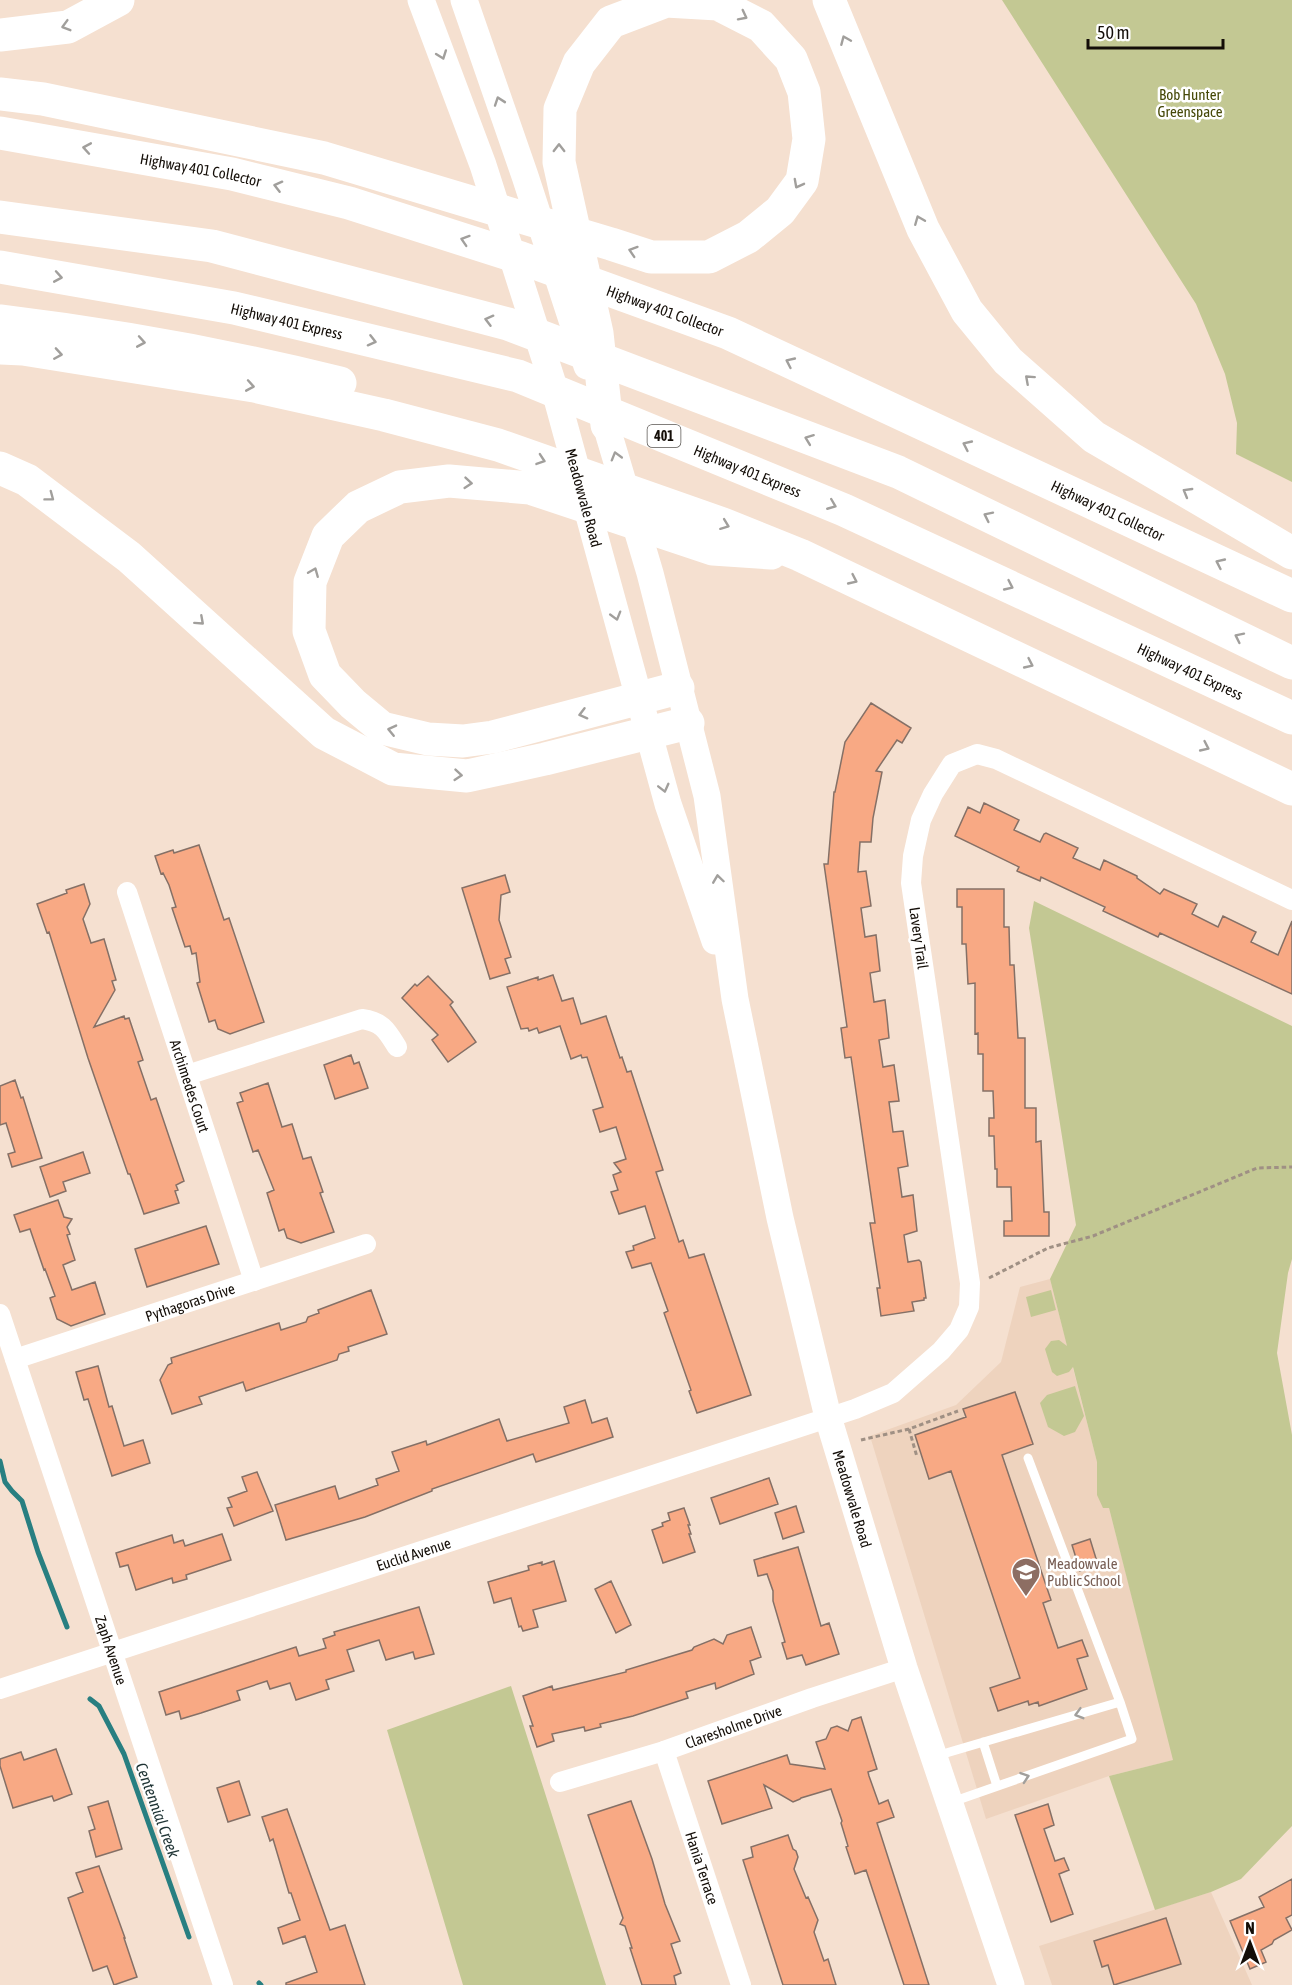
<svg xmlns="http://www.w3.org/2000/svg" width="1292" height="1985" font-family="'Asap Condensed',sans-serif">
<style>
.built{fill:#eed3be}
.green{fill:#c3c893}
.lines{fill:none;stroke-linecap:round;stroke-linejoin:round}
.stream{stroke:#287f81;stroke-width:5}
.building{fill:#f8a984;stroke:#857066;stroke-width:1.5}
.path{stroke:#9f9084;stroke-width:3;stroke-dasharray:4.5 3;stroke-linecap:butt}
.service{stroke:#fff;stroke-width:9}
.minor{stroke:#fff;stroke-width:20}
.secondary{stroke:#fff;stroke-width:27}
.motorway{stroke:#fff;stroke-width:33}
.oneway{stroke:#a19f9c}
.labels{text-anchor:middle;dominant-baseline:central;stroke-width:5;stroke-linejoin:round;paint-order:stroke}
.shield{fill:#fff;stroke:#5a5652;stroke-width:1.5}
.shield-label{font-size:14px;font-weight:bold;fill:#140e08}
.park-label{font-size:15px;fill:#454807;stroke:#fff}
.street-label{font-size:15px;fill:#140e08;stroke:#fff}
.education-label{font-size:15px;fill:#785e54;stroke:#fff;text-anchor:start}
.water-label{font-size:16px;font-style:italic;fill:#1e3334;stroke:#fff}
</style>
<rect width="100%" height="100%" fill="#f5e0d0"/>
<path class="built" d="M1050,1279L1174,1760L1109,1776L986,1819L870,1436L956,1405L1001,1362L1020,1287Z
M1211,1892L1252,1985H1052L1039,1946Z"/>
<path class="green" d="M1002,0H1292V482L1236,454L1237,423L1225,374L1196,304Z
M1034,901L1292,1026V1259L1288,1273L1277,1353L1292,1435V1826L1241,1879L1211,1892L1155,1910L1109,1776L1173,1760L1109,1508H1103L1097,1495V1462L1073,1367L1069,1372L1057,1376L1052,1372L1045,1349L1051,1341L1059,1340L1067,1346L1050,1279L1076,1225L1029,928Z
M1051,1290L1056,1310L1031,1317L1026,1297Z
M1075,1386L1084,1416L1075,1432L1064,1436L1048,1427L1040,1403L1047,1395Z
M511,1686L606,1985H463L387,1730Z"/>
<g class="lines">
<path class="stream" d="M0,1461L5,1482L12,1491L22,1501L38,1552L67,1627
M90,1699L99,1706L124,1754L189,1937
M259,1983L261,1985"/>
</g>
<path class="building" d="M871,703L911,728L902,743L897,740L876,771L882,772L873,818L871,842H860L858,872L866,871L871,906L861,908L865,937L876,935L880,971L870,973L874,1002L885,1000L887,1017L889,1038L879,1040L883,1067L894,1065L899,1101L889,1102L893,1132L903,1131L908,1166L898,1168L902,1197L913,1195L917,1231L904,1235L908,1262L919,1260L921,1262L926,1298H924V1300L912,1302L914,1311L881,1316L877,1288H880L870,1223H875L851,1057L845,1058L841,1028L847,1027L824,864H828L834,792H835L845,742Z
M984,803L1019,820L1014,830L1040,842L1044,834L1046,833L1078,848L1073,858L1100,870L1104,860L1137,876V878L1160,894L1164,889L1197,904L1192,914L1218,927L1223,916L1256,932L1251,942L1278,955L1292,921V994L1160,933L1158,937L1135,926L1103,911L1105,907L1041,877L1040,881L1017,871L1019,867L955,836L968,807L980,813Z
M199,845L224,920L229,918L264,1022L230,1034L218,1029L215,1020L209,1022L197,983L200,982L196,953L192,954L190,946L185,947L172,908L176,907L169,885L163,873L161,874L155,856L173,850L174,853Z
M505,875L510,892L501,895L499,920L511,957L505,959L510,973L490,979L462,888Z
M84,884L90,904L83,919L91,943L104,939L116,980L112,981L115,990L94,1027L124,1016L125,1019L129,1018L143,1060L138,1062L150,1097L151,1100L156,1098L184,1181L176,1185L178,1190L175,1191L179,1203L144,1214L130,1174H128L88,1058L49,932L47,933L37,904L67,893L66,890Z
M957,889H1004V927H1009L1010,965H1014L1018,1038H1025V1108H1036V1142L1041,1141L1044,1212H1049V1236H1004V1221H1012L1011,1187H997V1169H995L994,1136H989V1118H994L993,1091H983V1054H978V1033L975,1034V983L968,984L966,944H962V907H957Z
M553,975L562,1001L573,998L581,1024L606,1016L620,1058L622,1057L627,1072L631,1071L663,1170L656,1172L679,1242L683,1240L689,1258L704,1254L751,1395L697,1413L689,1391L691,1390L664,1313L668,1311L651,1263L632,1268L626,1252L634,1250L633,1246L655,1238L645,1206L619,1214L611,1192L618,1190L613,1175L621,1172L614,1163L626,1159L616,1127L600,1132L593,1110L603,1107L587,1057L582,1058L581,1055L571,1059L560,1026L539,1033L537,1028L529,1031L528,1028L521,1029L507,987L538,977V980Z
M428,976L453,1002L450,1005L476,1042L448,1062L432,1040L438,1035L402,998L415,984L417,986Z
M351,1055L354,1064L359,1062L368,1088L335,1099L324,1065Z
M15,1080L21,1098L23,1097L42,1158L12,1167L8,1154L15,1152L6,1123L0,1125V1086Z
M268,1083L282,1127L292,1124L303,1159L311,1157L323,1192L320,1193L334,1232L301,1243L287,1238L284,1229L279,1231L267,1193L274,1190L258,1150L253,1152L237,1103L243,1101L240,1093Z
M83,1152L90,1173L63,1182L66,1191L50,1197L40,1167Z
M58,1200L64,1217L72,1219L67,1227L70,1234L67,1235L75,1260L63,1265L72,1290L95,1282L105,1314L71,1326L57,1319L50,1298L55,1296L45,1269L44,1270L30,1229L20,1232L14,1215Z
M206,1226L219,1264L147,1287L135,1249Z
M371,1290L387,1334L348,1347L349,1351L339,1354L337,1360L246,1391L243,1382L199,1397L202,1404L172,1414L160,1380L168,1365L172,1363L171,1358L279,1323L281,1330L306,1322L308,1317L319,1313L318,1310Z
M98,1366L109,1407L112,1406L124,1446L143,1440L150,1463L112,1476L88,1399L84,1400L76,1372Z
M1015,1392L1033,1444L1002,1455L1051,1600L1043,1603L1058,1648L1082,1640L1088,1656L1077,1659L1087,1689L1039,1706L1038,1702L1029,1705L1028,1701L998,1711L990,1688L1020,1678L951,1471L929,1479L915,1435L966,1417L963,1409Z
M585,1400L592,1423L607,1418L613,1437L536,1462L533,1454L432,1489V1491L365,1517L286,1540L275,1505L335,1486L339,1499L378,1485L376,1479L399,1471L392,1452L426,1441L427,1445L499,1419L507,1441L569,1423L564,1407Z
M257,1472L273,1511L234,1526L227,1508L232,1507L228,1498L247,1491L242,1477Z
M769,1478L778,1504L720,1524L711,1498Z
M796,1506L804,1532L783,1539L775,1513Z
M684,1508L690,1525H688L691,1534H689L695,1552L663,1563L652,1530L663,1526L662,1523L670,1520L668,1513Z
M222,1534L231,1560L186,1575L187,1579L173,1583L172,1578L136,1590L128,1565L120,1567L116,1553L172,1535L174,1543L183,1540L185,1546Z
M1090,1539L1098,1565L1080,1571L1072,1545Z
M798,1547L821,1626L829,1623L839,1654L806,1665L802,1655L787,1659L782,1643L785,1642L773,1601V1591L767,1574L758,1576L754,1560Z
M554,1561L566,1601L533,1610L538,1627L523,1631L521,1626L519,1627L511,1598L494,1603L488,1582L529,1570L528,1566L542,1562V1565Z
M611,1581L631,1625L616,1633L595,1589Z
M419,1607L434,1654L415,1659L413,1652L386,1660L379,1640L347,1650L354,1671L326,1680L329,1689L296,1700L290,1683L270,1689L267,1681L237,1691L240,1700L201,1713L181,1719L179,1711L166,1715L159,1692L296,1647L299,1656L326,1648L323,1639L335,1635L334,1632Z
M751,1627L761,1657L750,1661L754,1674L716,1689L715,1683L686,1692L688,1698L633,1716L600,1724L601,1727L585,1731L584,1727L552,1734L554,1741L537,1747L530,1726H533L523,1696L552,1686L553,1690L626,1672V1670L692,1650L694,1647L714,1639L723,1644L727,1635Z
M861,1717L877,1769L868,1772L869,1776L879,1804L888,1800L894,1817L877,1823L929,1985H904L866,1870L855,1874L846,1847L848,1846L841,1823L842,1821L831,1789L801,1798L800,1799L793,1802L764,1785L772,1808L722,1824L708,1781L787,1755L790,1764L825,1769L816,1742L826,1739L831,1728L837,1726L848,1731L852,1720Z
M56,1749L72,1794L54,1801L52,1796L13,1808L0,1766V1759L21,1752L24,1760Z
M239,1781L250,1815L228,1822L217,1788Z
M108,1801L122,1849L96,1857L89,1831L95,1829L88,1807Z
M631,1801L652,1859L665,1904L680,1941L671,1944L681,1973L674,1976L676,1985H642L630,1948H632L625,1926L620,1924L623,1918L588,1815Z
M1048,1804L1054,1825L1044,1829L1055,1861L1064,1858L1069,1870L1059,1874L1073,1914L1051,1922L1015,1815Z
M287,1809L330,1930L345,1925L365,1985H286V1983L317,1972L305,1936L283,1944L278,1928L300,1920L291,1893H289L273,1839L270,1841L262,1817Z
M788,1835L793,1849L796,1851L798,1857L794,1869L806,1898L808,1897L818,1920L814,1932L824,1961L828,1959L836,1985H783L750,1882L743,1860L753,1857L751,1847Z
M99,1866L125,1938H124L137,1977L114,1985L107,1966L93,1971L68,1898L83,1892L76,1873Z
M1292,1879V1915L1286,1918L1292,1930L1274,1940L1272,1944L1261,1950L1266,1962L1250,1969L1230,1921L1264,1907L1259,1897Z
M1166,1918L1181,1964L1114,1985L1108,1965L1102,1967L1094,1941Z"/>
<g class="lines">
<path class="path" d="M989,1278L1048,1248L1093,1236L1257,1168L1292,1167
M909,1429L917,1457
M861,1440L909,1429L958,1411"/>
<path class="service" d="M1028,1458L1120,1702
M983,1742L997,1786
M936,1756L1120,1702L1132,1739L952,1802"/>
<g class="minor">
<path id="s1" d="M127,892L254,1281"/>
<path d="M187,1075L362,1019C383,1022 387,1031 397,1047"/>
<path id="s2" d="M0,1314L223,1985"/>
<path id="s3" d="M15,1359L366,1244"/>
<path id="s4" d="M0,1689L855,1409L893,1393L941,1351L959,1330L969,1307L970,1283L911,883L913,856L921,820L933,794L952,764L977,754L996,759L1292,900"/>
<path id="s5" d="M664,1751L741,1985"/>
<path id="s6" d="M560,1782L664,1751L812,1698L904,1668"/>
</g>
<g class="secondary">
<path id="s7" d="M421,0L483,165L553,384L668,804L715,941"/>
<path d="M464,0L525,176L587,366"/>
<path id="s8" d="M600,405L650,573L707,796L735,999L780,1218L828,1417L904,1668L1011,1985"/>
</g>
<g class="motorway">
<path d="M829,0L923,229L967,311L1008,361L1094,437L1292,553"/>
<path d="M0,35L68,27L118,0"/>
<path d="M0,94L43,99L324,158L611,244L651,257H709L748,237L780,211L802,181L809,139L804,92L791,59L761,26L718,4L666,1L611,22L579,63L560,109L559,162L597,333L607,425"/>
<path id="s9" d="M0,133L232,174L349,203L521,258L728,333L1292,596"/>
<path d="M0,217L212,246L508,324L898,472L1292,663"/>
<path id="s10" d="M0,267L234,308L518,376L844,510L1292,718"/>
<path d="M0,321C115,335 228,355 340,383"/>
<path d="M0,348L23,349L254,386L384,415L498,445L723,524L800,555L1292,789"/>
<path d="M0,468L27,480L129,557L324,733L393,769L467,776L545,759L688,723"/>
<path d="M678,688L493,737L463,741L428,739L382,728L353,704L325,675L309,631L310,582L328,536L358,507L400,487L449,481L530,488L713,549L771,553"/>
</g>
</g>
<defs><path id="oneway-chevron" d="M-2-3.5L2.5 0L-2 3.5" fill="none" stroke-width="1.6" stroke-linecap="round" stroke-linejoin="round" transform="scale(1.5)"/></defs>
<g class="oneway">
<use href="#oneway-chevron" transform="translate(743 16) rotate(27)"/>
<use href="#oneway-chevron" transform="translate(66 26) rotate(164)"/>
<use href="#oneway-chevron" transform="translate(845 40) rotate(-113)"/>
<use href="#oneway-chevron" transform="translate(442 55) rotate(70)"/>
<use href="#oneway-chevron" transform="translate(499 101) rotate(-109)"/>
<use href="#oneway-chevron" transform="translate(87 148) rotate(-170)"/>
<use href="#oneway-chevron" transform="translate(559 148) rotate(-90)"/>
<use href="#oneway-chevron" transform="translate(798 184) rotate(118)"/>
<use href="#oneway-chevron" transform="translate(278 186) rotate(-166)"/>
<use href="#oneway-chevron" transform="translate(919 220) rotate(-112)"/>
<use href="#oneway-chevron" transform="translate(465 240) rotate(-162)"/>
<use href="#oneway-chevron" transform="translate(633 251) rotate(-162)"/>
<use href="#oneway-chevron" transform="translate(58 277) rotate(10)"/>
<use href="#oneway-chevron" transform="translate(489 320) rotate(-165)"/>
<use href="#oneway-chevron" transform="translate(372 341) rotate(14)"/>
<use href="#oneway-chevron" transform="translate(141 342) rotate(10)"/>
<use href="#oneway-chevron" transform="translate(58 354) rotate(9)"/>
<use href="#oneway-chevron" transform="translate(790 362) rotate(-155)"/>
<use href="#oneway-chevron" transform="translate(1029 379) rotate(-138)"/>
<use href="#oneway-chevron" transform="translate(250 386) rotate(10)"/>
<use href="#oneway-chevron" transform="translate(809 439) rotate(-159)"/>
<use href="#oneway-chevron" transform="translate(967 445) rotate(-155)"/>
<use href="#oneway-chevron" transform="translate(616 456) rotate(-106)"/>
<use href="#oneway-chevron" transform="translate(541 460) rotate(19)"/>
<use href="#oneway-chevron" transform="translate(468 483) rotate(5)"/>
<use href="#oneway-chevron" transform="translate(1187 492) rotate(-150)"/>
<use href="#oneway-chevron" transform="translate(50 497) rotate(37)"/>
<use href="#oneway-chevron" transform="translate(832 505) rotate(22)"/>
<use href="#oneway-chevron" transform="translate(988 516) rotate(-154)"/>
<use href="#oneway-chevron" transform="translate(725 525) rotate(21)"/>
<use href="#oneway-chevron" transform="translate(1220 563) rotate(-155)"/>
<use href="#oneway-chevron" transform="translate(314 572) rotate(-68)"/>
<use href="#oneway-chevron" transform="translate(853 580) rotate(25)"/>
<use href="#oneway-chevron" transform="translate(1009 586) rotate(25)"/>
<use href="#oneway-chevron" transform="translate(616 616) rotate(74)"/>
<use href="#oneway-chevron" transform="translate(200 621) rotate(42)"/>
<use href="#oneway-chevron" transform="translate(1239 637) rotate(-154)"/>
<use href="#oneway-chevron" transform="translate(1029 664) rotate(25)"/>
<use href="#oneway-chevron" transform="translate(583 714) rotate(165)"/>
<use href="#oneway-chevron" transform="translate(392 730) rotate(-167)"/>
<use href="#oneway-chevron" transform="translate(1205 747) rotate(25)"/>
<use href="#oneway-chevron" transform="translate(458 775) rotate(5)"/>
<use href="#oneway-chevron" transform="translate(664 788) rotate(76)"/>
<use href="#oneway-chevron" transform="translate(718 879) rotate(-98)"/>
<use href="#oneway-chevron" transform="translate(1079 1714) rotate(164)"/>
<use href="#oneway-chevron" transform="translate(1025 1777) rotate(-19)"/>
</g>
<defs>
<g id="school-pin" transform="scale(1.5)"><path d="M0 17L-7.5 6A9.5 9.5 0 1 1 7.5 6Z" fill="#8d6e63" stroke="#fff"/><path d="M0-5L7-2L0 1L-7-2ZM-4 1L0 2.5L4 1V4Q0 6-4 4Z" fill="#fff"/></g>
</defs>
<g fill-rule="evenodd">
<use href="#school-pin" x="1026" y="1572"/>
</g>
<g class="labels">
<rect class="shield" x="647.5" y="425" width="33" height="22" rx="4.5"/>
<g class="shield-label">
<text x="664" y="436">401</text>
</g>
<g class="park-label">
<text x="1190" y="94">Bob Hunter<tspan x="1190" dy="17">Greenspace</tspan></text>
</g>
<g class="street-label">
<text stroke="none"><textPath href="#s9" startOffset="204">Highway 401 Collector</textPath></text>
<text stroke="none"><textPath href="#s9" startOffset="690">Highway 401 Collector</textPath></text>
<text stroke="none"><textPath href="#s10" startOffset="292">Highway 401 Express</textPath></text>
<text stroke="none"><textPath href="#s10" startOffset="778">Highway 401 Express</textPath></text>
<text stroke="none"><textPath href="#s7" startOffset="524">Meadowvale Road</textPath></text>
<text stroke="none"><textPath href="#s9" startOffset="1176">Highway 401 Collector</textPath></text>
<text stroke="none"><textPath href="#s10" startOffset="1264">Highway 401 Express</textPath></text>
<text transform="translate(919 938) rotate(82)">Lavery Trail</text>
<text stroke="none"><textPath href="#s1" startOffset="204">Archimedes Court</textPath></text>
<text stroke="none"><textPath href="#s3" startOffset="184">Pythagoras Drive</textPath></text>
<text stroke="none"><textPath href="#s8" startOffset="1124">Meadowvale Road</textPath></text>
<text stroke="none"><textPath href="#s4" startOffset="435">Euclid Avenue</textPath></text>
<text stroke="none"><textPath href="#s2" startOffset="354">Zaph Avenue</textPath></text>
<text stroke="none"><textPath href="#s6" startOffset="182">Claresholme Drive</textPath></text>
<text stroke="none"><textPath href="#s5" startOffset="123">Hania Terrace</textPath></text>
</g>
<g class="education-label">
<text x="1047" y="1563">Meadowvale<tspan x="1047" dy="17">Public School</tspan></text>
</g>
<g class="water-label">
<text transform="translate(158 1810) rotate(70)">Centennial Creek</text>
</g>
</g>
<g transform="translate(1250 1943)" stroke="#ffffff" stroke-width="4.5" paint-order="stroke">
<path d="M0-4.5L10 22L0 15L-10 22Z" fill="#140e08"/>
<text y="-9" font-size="16" font-weight="bold" text-anchor="middle" fill="#140e08">N</text>
</g>
<path d="M1088 39v9h135v-9" fill="none" stroke="#140e08" stroke-width="3"/>
<text x="1097" y="39" font-size="18" fill="#140e08" stroke="#ffffff" stroke-width="4.5" paint-order="stroke">50 m</text>
</svg>
